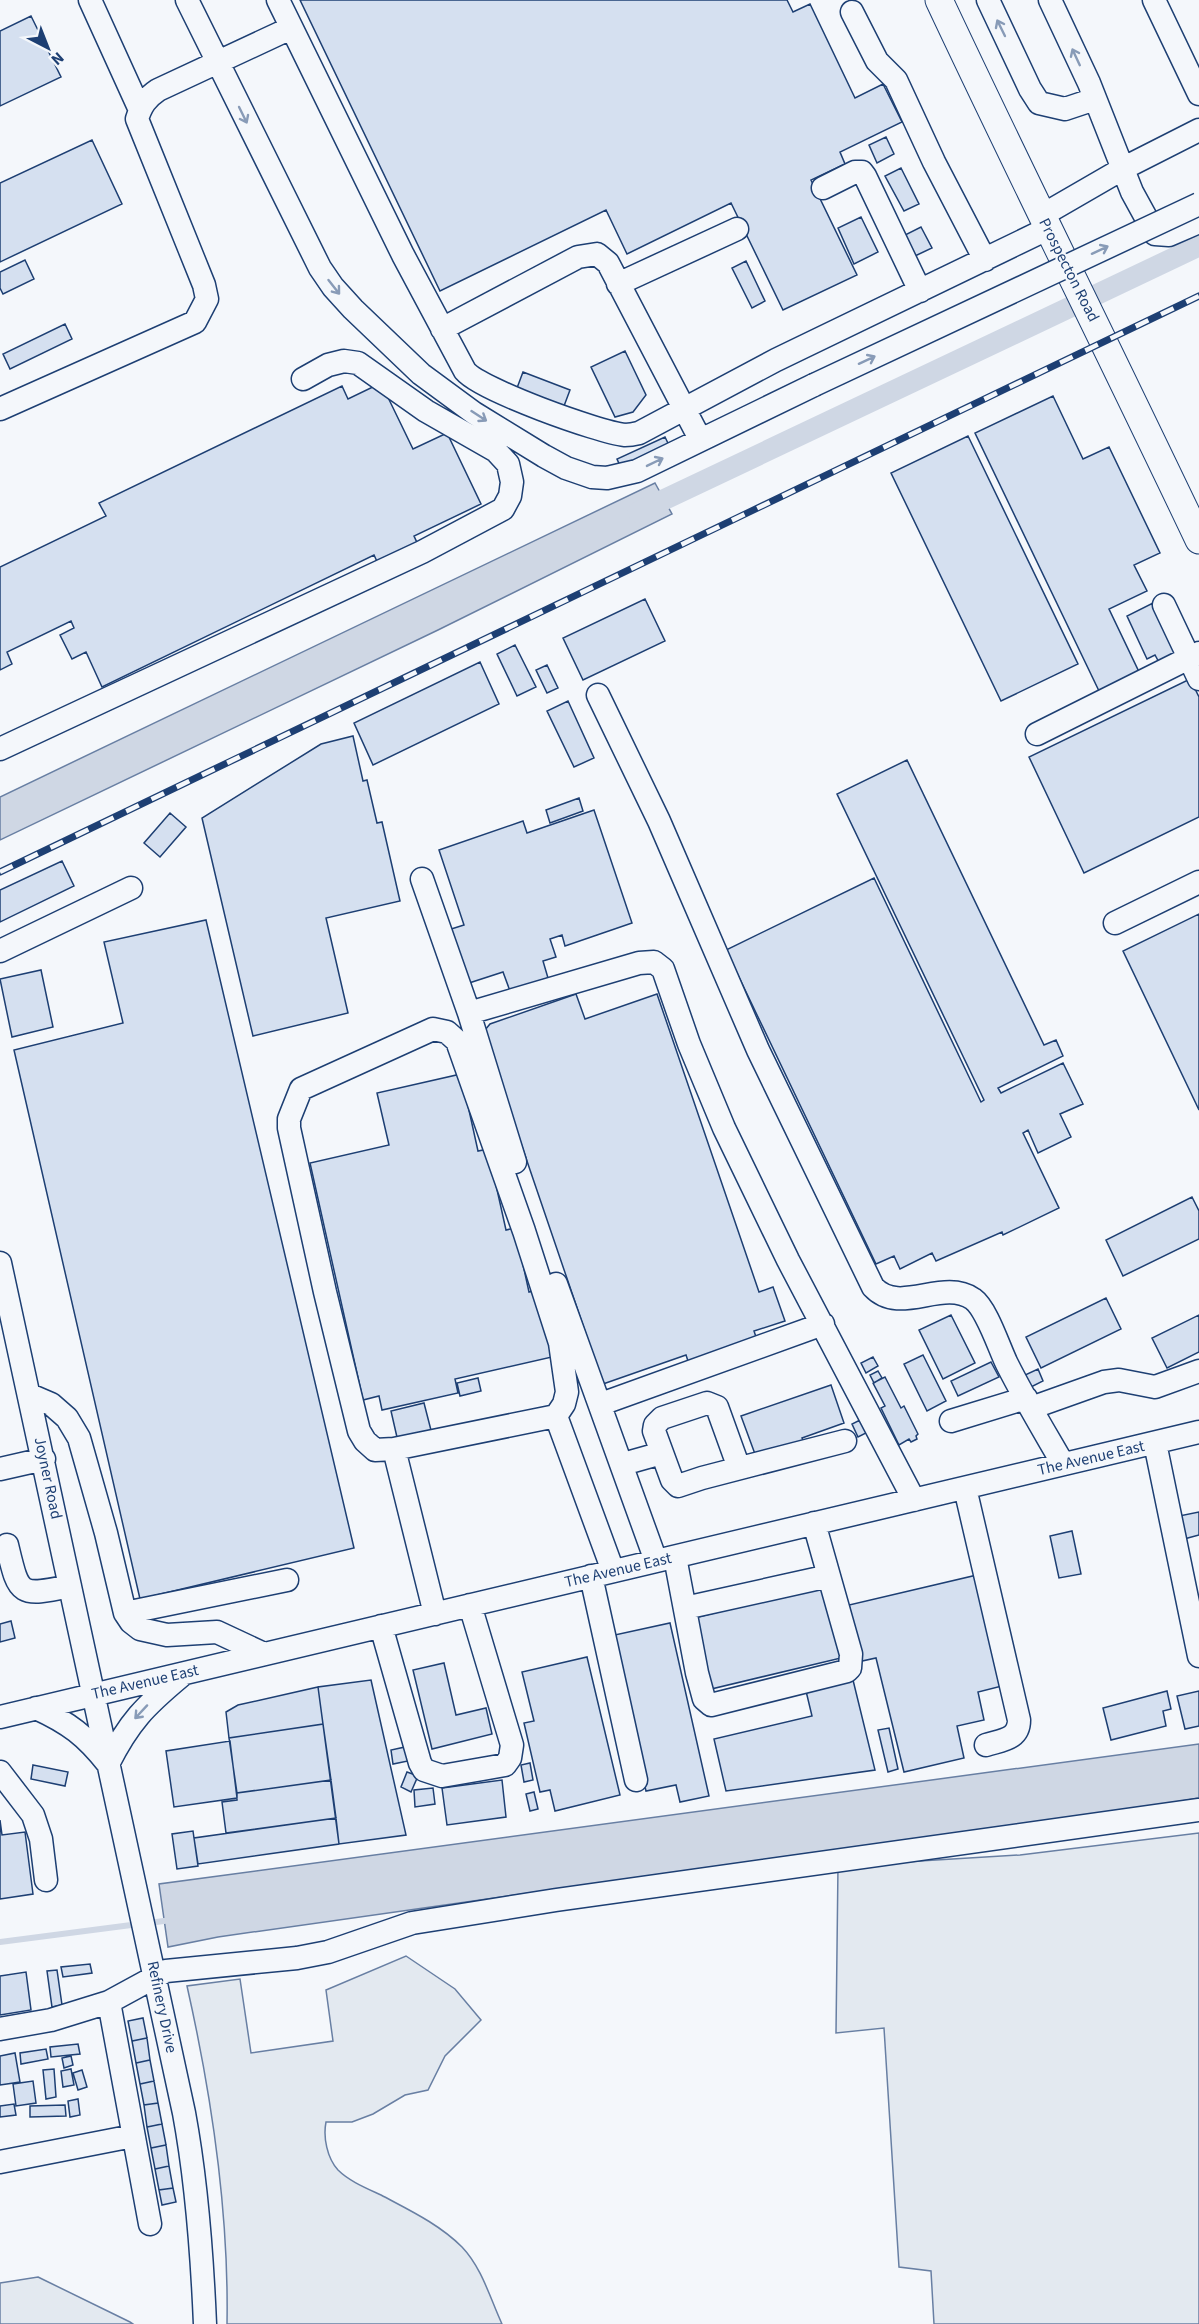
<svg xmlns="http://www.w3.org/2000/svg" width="1199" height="2324" font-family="'Source Sans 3',sans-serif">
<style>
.green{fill:#e3e9f0;stroke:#687fa3;stroke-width:1.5}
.water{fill:#cfd7e4;stroke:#687fa3;stroke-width:1.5}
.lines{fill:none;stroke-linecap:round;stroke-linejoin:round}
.stream{stroke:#cfd7e4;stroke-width:6}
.canal{stroke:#cfd7e4;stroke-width:21}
.building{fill:#d5e0f0;stroke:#1d3f73;stroke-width:1.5}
.minor-casing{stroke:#1d3f73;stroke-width:25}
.major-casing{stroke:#1d3f73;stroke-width:29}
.minor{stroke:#f4f7fb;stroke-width:22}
.major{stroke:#f4f7fb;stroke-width:27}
.rail-casing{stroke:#1d3f73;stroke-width:7}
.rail{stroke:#f4f7fb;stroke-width:4.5;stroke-dasharray:14;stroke-linecap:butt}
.minor-bridge-casing{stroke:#1d3f73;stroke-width:25;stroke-linecap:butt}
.minor-bridge{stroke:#f4f7fb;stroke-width:22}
.oneway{stroke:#889bb7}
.labels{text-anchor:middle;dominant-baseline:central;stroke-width:4.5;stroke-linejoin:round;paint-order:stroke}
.street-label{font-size:16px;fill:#1d3f73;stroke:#f4f7fb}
</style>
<rect width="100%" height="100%" fill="#f4f7fb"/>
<path class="green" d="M1199,1833V2324H934L931,2271L899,2267L884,2028L836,2033L838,1866L1020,1855Z
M406,1956L455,1989L481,2020L445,2056L428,2090L405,2095L373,2114L352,2122H326C323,2137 327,2158 338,2170C349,2181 366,2188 381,2195C409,2210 439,2224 462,2247C482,2268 490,2298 502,2324H227C229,2210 212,2097 187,1986L240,1979L251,2053L333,2041L326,1990Z
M38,2277L130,2322L133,2324H0V2283Z"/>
<path class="water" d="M655,483L672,514L438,630L0,840V797Z
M1199,1744V1798L1027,1827L811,1853L218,1937L168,1947L159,1884Z"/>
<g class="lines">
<path class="stream" d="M149,1923L171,1920
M0,1942L139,1924"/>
<path class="canal" d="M638,512L1199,246"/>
</g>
<path class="building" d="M300,0H787L793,12L810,4L855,98L883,84L902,122L840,152L845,164L811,180L857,275L783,310L731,203L627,254L606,210L440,291Z
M31,16L61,77L0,106V31Z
M886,137L894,154L877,163L869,145Z
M92,140L122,204L0,262V183Z
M901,168L919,204L904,211L885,176Z
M861,217L878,252L854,264L838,228Z
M921,227L932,248L915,256L905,235Z
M25,260L34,279L3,294L0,288V272Z
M746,261L765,301L752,308L732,268Z
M65,324L72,339L10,369L3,354Z
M625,351L646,395L633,412L615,417L591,367Z
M523,372L570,390L564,406L517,388Z
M381,383L413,449L447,433L481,504L414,536L420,549L380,568L374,555L102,687L86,652L72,659L60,635L74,628L71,621L7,652L12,664L0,670V567L106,516L99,503L342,386L348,399Z
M1053,396L1083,459L1109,447L1160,553L1134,565L1147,591L1109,609L1140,674L1100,693L975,433Z
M968,436L1078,664L1001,701L891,473Z
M665,437L676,460L628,483L617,459Z
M645,599L665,641L583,680L563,638Z
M1153,603L1179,657L1161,666L1155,655L1147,659L1127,616Z
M515,645L536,687L517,696L497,654Z
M480,662L499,704L373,765L354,723Z
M547,665L558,688L547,693L536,670Z
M1190,679L1199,697V817L1084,873L1029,757Z
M568,701L594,758L574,767L547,711Z
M353,736L363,781L367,780L377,823L382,822L400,901L326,918L348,1013L253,1036L202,818L321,744Z
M907,760L1044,1045L1056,1040L1063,1056L998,1088L1001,1093L1063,1063L1083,1104L1060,1114L1071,1137L1038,1153L1028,1130L1023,1133L1059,1208L1003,1235L1002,1232L936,1261L932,1253L900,1269L894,1256L876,1264L726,950L874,878L981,1102L984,1100L837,794Z
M579,798L583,811L550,823L546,810Z
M594,810L632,923L565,946L562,935L550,939L556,957L543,961L548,978L510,991L503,972L466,984L448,930L464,925L439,850L523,821L527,833Z
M170,813L186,827L160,857L144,843Z
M62,861L74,886L0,922V890Z
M1199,914V1110L1123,951Z
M206,920L354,1548L140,1599L14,1050L123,1023L104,942Z
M41,970L53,1027L12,1037L0,979Z
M576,994L585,1019L657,994L759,1292L773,1287L785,1321L754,1331L759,1346L691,1370L686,1355L603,1384L485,1038V1030L490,1024Z
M461,1074L478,1151L488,1149L506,1230L515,1228L529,1292L537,1290L552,1357L455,1379L458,1393L382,1410L379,1396L363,1400L310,1163L389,1145L377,1093Z
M1192,1197L1199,1211V1239L1123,1276L1106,1240Z
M1106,1298L1121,1329L1041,1368L1026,1337Z
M951,1315L975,1363L943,1379L919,1330Z
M1199,1315V1352L1167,1368L1152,1338Z
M923,1355L946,1401L927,1411L904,1364Z
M873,1357L878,1366L866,1373L861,1363Z
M991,1362L999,1377L958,1396L951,1381Z
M1038,1369L1043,1381L1031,1387L1025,1375Z
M878,1371L882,1378L874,1383L870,1375Z
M885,1377L901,1408L904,1406L918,1434L916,1436L917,1439L911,1442L909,1439L899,1445L881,1408L885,1406L873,1383Z
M478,1378L481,1391L460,1396L457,1383Z
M831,1385L844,1423L802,1438L804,1443L775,1453L773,1448L755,1454L741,1416Z
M424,1403L433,1438L399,1446L391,1411Z
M860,1420L866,1433L858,1437L852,1424Z
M1199,1512V1535L1184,1539L1179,1516Z
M1072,1531L1081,1574L1059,1578L1050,1536Z
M977,1575L1002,1686L978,1692L984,1720L957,1726L964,1758L904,1772L876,1658L862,1661L849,1605Z
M824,1586L841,1658L707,1690L690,1619Z
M11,1621L15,1638L0,1642V1624Z
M670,1623L709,1796L680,1802L676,1785L646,1791L610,1636Z
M587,1657L620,1795L555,1811L550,1790L540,1792L524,1723L534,1721L522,1672Z
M444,1663L456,1715L486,1708L492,1734L432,1749L413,1670Z
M371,1680L406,1835L339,1844L318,1687Z
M853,1680L875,1770L726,1791L714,1739L812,1716L806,1691Z
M318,1687L323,1724L229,1738L226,1712L238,1705Z
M1167,1691L1171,1709L1163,1711L1166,1726L1111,1740L1103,1708Z
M1199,1691V1726L1185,1729L1177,1696Z
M323,1724L331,1780L237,1793L229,1738Z
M889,1728L898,1769L888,1772L878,1730Z
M230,1741L237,1798L174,1807L166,1751Z
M405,1747L408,1761L393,1764L391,1750Z
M530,1763L533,1780L524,1782L521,1765Z
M33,1765L68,1772L65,1786L31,1779Z
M407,1772L418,1776L411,1792L401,1787Z
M331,1780L336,1818L226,1833L222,1802L237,1800V1793Z
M502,1780L506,1817L447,1825L442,1788Z
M433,1788L435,1804L415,1807L414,1790Z
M534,1792L538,1809L530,1811L526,1794Z
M336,1818L339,1844L198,1864L194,1838Z
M0,1820L2,1835L25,1832L33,1894L0,1899Z
M193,1831L198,1866L177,1869L172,1834Z
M90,1964L92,1973L63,1977L61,1967Z
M57,1970L62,2005L52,2007L47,1971Z
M26,1972L31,2010L0,2015V1976Z
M143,2018L147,2038L132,2041L128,2021Z
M147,2038L150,2060L136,2063L132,2041Z
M78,2044L80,2054L51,2057L50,2047Z
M46,2049L48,2059L21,2064L20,2053Z
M15,2053L20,2082L0,2085V2056Z
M71,2056L73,2065L64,2068L62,2058Z
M150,2060L154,2081L140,2084L136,2063Z
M54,2069L56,2097L46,2099L43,2070Z
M71,2069L74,2085L63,2087L61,2071Z
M82,2070L87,2087L78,2090L73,2073Z
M33,2081L36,2103L16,2106L13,2084Z
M154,2081L158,2103L144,2105L140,2084Z
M78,2099L80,2115L70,2117L68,2101Z
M158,2103L162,2124L147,2127L144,2105Z
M14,2104L16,2115L0,2117V2106Z
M65,2105L66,2116L30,2117V2106Z
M162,2124L166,2145L151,2148L147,2127Z
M166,2145L169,2166L155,2169L151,2148Z
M169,2166L173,2188L159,2190L155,2169Z
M173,2188L176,2202L162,2205L159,2190Z"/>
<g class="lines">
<g class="minor-casing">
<path id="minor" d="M90,0L140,110
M187,0L320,268L333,287L353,309L421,374L474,413L544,456L566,468L592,477L607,478L637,471L814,385
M278,0L403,255L465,371C481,390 598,432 625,435C630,435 635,434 639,433L776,360L1047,229
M988,0L1030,89L1039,103L1065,109L1095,99
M1050,0L1089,83L1132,192L1155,234L1169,235L1199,222
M1154,0L1199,94
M852,12L877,61L896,80L934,162L985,260
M823,188L855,172H862L865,176L920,291
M1041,216L1124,168L1199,130
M618,284L737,229
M442,329L578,257L597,254L608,263L700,439
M0,409L195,322L207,299L204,285L137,119C141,106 146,98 158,90L291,28
M1164,605L1199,679
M598,695L659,821L758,1050L873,1287C900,1316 942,1278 973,1299C987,1309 999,1348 1007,1364C1024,1398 1044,1431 1063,1464
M1037,734L1199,653
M0,749L422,552L503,509L510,496L512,482L508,464L496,451L426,411L358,363L344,361L328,365L303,379
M422,879L469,1013L515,1162
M1115,923L1199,882
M0,951L131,888
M469,1013L639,963L654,962L663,969L689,1044L724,1128L788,1260L914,1500
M433,1029L447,1032L457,1041L524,1231L560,1343L567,1392L564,1404L556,1416L394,1449L375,1450L365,1441L359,1431L325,1292L289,1128V1119L301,1089Z
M0,1263L184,2113C197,2183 202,2253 205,2324
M556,1284L656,1561
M30,1395L51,1404L67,1418L79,1438L106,1533L125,1613L131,1622L140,1629L167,1635L217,1632L264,1654
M601,1404L823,1324
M1031,1408L1104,1382L1119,1380L1155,1387L1199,1371
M556,1416L613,1571
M951,1421L1026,1398
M1155,1443L1199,1656
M394,1449L435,1614
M623,1464L662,1453
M739,1468L717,1407L707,1403L662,1418L655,1425L654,1431L672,1480L678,1486L702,1478L845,1441
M0,1469L44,1459
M965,1488L1019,1720C1019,1740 1001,1740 986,1745
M7,1545C19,1595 18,1597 70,1586
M675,1557L697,1673L704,1699L711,1705L847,1671L850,1668L851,1654L814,1523
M591,1576L636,1780
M685,1608L829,1576
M125,1613L287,1580
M381,1626L420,1763L424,1770L442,1776L505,1765L510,1758L512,1745L470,1605
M36,1708C69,1723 86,1736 108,1764C129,1722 145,1706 181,1676
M0,1717L1199,1432
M0,1772L33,1815L41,1839L46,1880
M109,2002L150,2224
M0,2029L51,2020L109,2002L166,1971L297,1958L328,1952L412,1923L556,1900L1199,1810
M0,2162L133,2136"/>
</g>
<g class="major-casing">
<path id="major" d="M939,0C1024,181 1113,359 1199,540"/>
</g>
<use href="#minor" class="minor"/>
<use href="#major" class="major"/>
<g class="rail-casing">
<path id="rail" d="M0,872L1199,296"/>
</g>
<use href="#rail" class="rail"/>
<g class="minor-bridge-casing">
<path id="minor-bridge" d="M814,385L1199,204"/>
</g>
<use href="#minor-bridge" class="minor-bridge"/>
</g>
<defs><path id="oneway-shaft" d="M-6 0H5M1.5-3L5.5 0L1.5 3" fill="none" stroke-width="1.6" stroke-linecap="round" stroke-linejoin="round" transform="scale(1.5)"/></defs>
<g class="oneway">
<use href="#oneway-shaft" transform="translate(1001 28) rotate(-116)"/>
<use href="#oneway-shaft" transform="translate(1076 57) rotate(-115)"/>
<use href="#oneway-shaft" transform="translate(243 115) rotate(64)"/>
<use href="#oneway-shaft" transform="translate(1100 250) rotate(-25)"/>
<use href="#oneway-shaft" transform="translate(334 287) rotate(52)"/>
<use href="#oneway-shaft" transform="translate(867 360) rotate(-25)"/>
<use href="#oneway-shaft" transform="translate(479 416) rotate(33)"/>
<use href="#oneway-shaft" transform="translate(655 462) rotate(-26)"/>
<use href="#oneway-shaft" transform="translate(141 1712) rotate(133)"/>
</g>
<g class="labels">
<g class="street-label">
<text transform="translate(1069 270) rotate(63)">Prospecton Road</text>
<text transform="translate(1091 1458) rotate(-13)">The Avenue East</text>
<text transform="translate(48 1478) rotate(78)">Joyner Road</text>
<text transform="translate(618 1570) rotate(-13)">The Avenue East</text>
<text transform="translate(145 1682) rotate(-13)">The Avenue East</text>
<text transform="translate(162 2007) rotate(78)">Refinery Drive</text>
</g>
</g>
<g transform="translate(48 48) rotate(138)" stroke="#f4f7fb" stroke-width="4.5" paint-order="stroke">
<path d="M0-4.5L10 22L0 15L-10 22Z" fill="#1d3f73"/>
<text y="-9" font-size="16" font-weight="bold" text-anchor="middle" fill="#1d3f73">N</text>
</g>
</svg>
